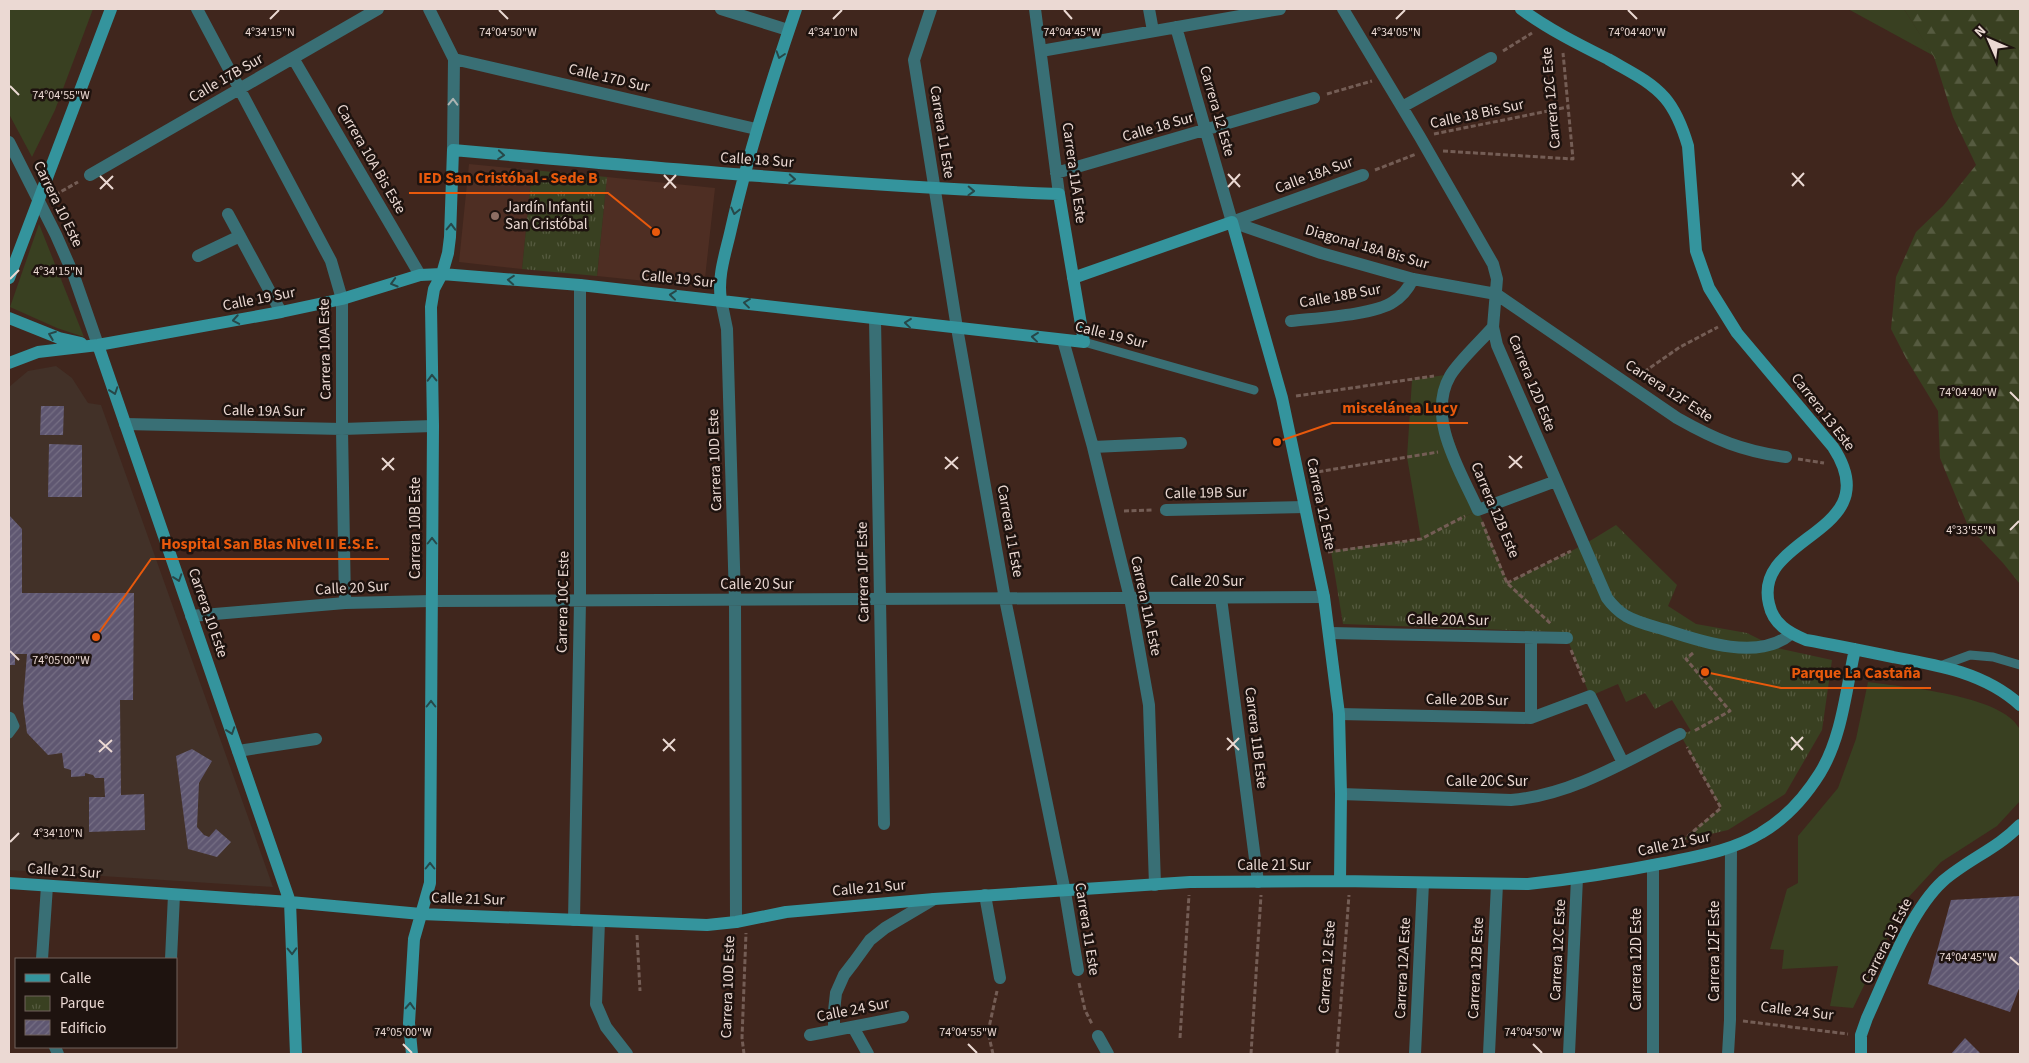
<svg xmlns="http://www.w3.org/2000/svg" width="2029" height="1063" font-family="'Source Sans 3',sans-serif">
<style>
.built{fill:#4e2e23}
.medical{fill:#423128}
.grass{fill:#394021}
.forest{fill:url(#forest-firs)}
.park{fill:url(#park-tufts)}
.building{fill:url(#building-hatch)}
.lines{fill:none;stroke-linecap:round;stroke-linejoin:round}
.path{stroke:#745d55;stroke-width:3;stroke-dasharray:5 2.5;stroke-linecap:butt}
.lane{stroke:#396f75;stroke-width:9}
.street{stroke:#396f75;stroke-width:12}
.secondary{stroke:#34949d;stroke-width:12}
.oneway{stroke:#274748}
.oneway2{stroke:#adb4b2}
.ticks{fill:none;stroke:#ebd9d3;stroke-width:2}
.education-dot{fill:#8d6e63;stroke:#1e130f;stroke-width:2}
.labels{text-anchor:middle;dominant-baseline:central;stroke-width:5;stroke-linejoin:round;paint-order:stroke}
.street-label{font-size:15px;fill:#ebd9d3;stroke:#1e130f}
.poi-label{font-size:15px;fill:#ebd9d3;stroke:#1e130f;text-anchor:start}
.ticks-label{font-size:12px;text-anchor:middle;fill:#ebd9d3;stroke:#1e130f;stroke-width:5;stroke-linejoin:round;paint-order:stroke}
.leader{fill:none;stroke:#e8590c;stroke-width:2}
.callout-dot{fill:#e8590c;stroke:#1e130f;stroke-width:2}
.callout-label{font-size:16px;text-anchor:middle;font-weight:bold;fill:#e8590c;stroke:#1e130f;stroke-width:5;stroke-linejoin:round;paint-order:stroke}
</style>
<defs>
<pattern id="forest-firs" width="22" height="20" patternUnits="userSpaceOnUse" patternTransform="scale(1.25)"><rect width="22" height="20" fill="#394021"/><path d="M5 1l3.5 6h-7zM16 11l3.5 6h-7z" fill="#565b40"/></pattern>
<pattern id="park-tufts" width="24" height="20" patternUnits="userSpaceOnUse" patternTransform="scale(1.25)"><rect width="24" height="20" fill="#394021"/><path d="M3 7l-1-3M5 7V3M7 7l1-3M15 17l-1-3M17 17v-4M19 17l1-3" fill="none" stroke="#565b40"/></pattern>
<pattern id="building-hatch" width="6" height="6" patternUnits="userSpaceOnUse" patternTransform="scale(1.25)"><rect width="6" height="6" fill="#5f5771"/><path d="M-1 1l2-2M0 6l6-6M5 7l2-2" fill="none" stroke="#766f84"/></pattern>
</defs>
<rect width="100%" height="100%" fill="#40261d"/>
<path class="built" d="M469,164L532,170L522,269L459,262Z
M607,177L715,188L704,287L597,276Z"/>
<path class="medical" d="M56,366L72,378L88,403L101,405L273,887L9,870V387L28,371Z"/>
<path class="grass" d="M9,9H93L55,110L32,157L9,114Z
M1848,9H1904L1934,56Z
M39,224L84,337L57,328L10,307Z
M1451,374L1441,404L1478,510L1421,539L1407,457L1412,380Z
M1868,682C1903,687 2001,695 2019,728C2023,736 2020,788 2020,801L1997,826L1941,862L1906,900L1853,1008L1830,1006L1838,966L1782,969L1784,950L1770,949L1787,889L1798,883V836L1838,788L1856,739Z"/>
<path class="forest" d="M1904,9H2020V584L2003,563L1968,526L1940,458L1938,411L1907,360L1891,329L1896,277L1916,232L1943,206L1976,165L1953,117L1934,57Z"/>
<path class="park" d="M532,170L607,177L597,276L522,269Z
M1478,510L1508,583L1585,544L1616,525L1677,585L1668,606L1696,624L1747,633L1777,648L1832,660L1822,730L1785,794L1728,830L1681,841L1721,808L1680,734L1691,731L1672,700L1655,709L1645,693L1626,702L1618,684L1590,696L1567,638L1559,632L1343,624L1331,551L1421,539Z"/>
<path class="building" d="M41,406H64L63,435H40Z
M49,444L82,445V497H48Z
M9,515L22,529V593H134L133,700H120L121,795L144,794L145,830L89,832V797H105L104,778H95L93,775L85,773V776L71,777V770L64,768L62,753L48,755L27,733L23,703L27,654H15V665H9Z
M192,749L212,761L199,783L197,827L204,835L209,837L216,829L231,842L217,857L188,849L176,756Z
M2020,896V986L2010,1012L1928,984L1951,900Z
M1965,1038L1981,1054H1951Z"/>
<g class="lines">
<path class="path" d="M1503,51L1532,33
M1327,94L1372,81
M1434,134L1568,107
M1443,151L1573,159L1563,53
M1375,170L1416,154
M55,195L78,182
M1638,376L1680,347L1718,327
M1296,396L1434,376
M1798,459L1824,463
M1311,473L1438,452
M1124,511L1152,510
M1482,522L1507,583L1551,624
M1328,552L1421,539L1465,516
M1507,583L1571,551
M1571,650L1585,684
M1693,653L1686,659L1730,711L1694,731
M1676,846L1721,808L1687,747
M637,935L640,991
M1079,983L1085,1010L1092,1024
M1743,1021L1848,1034
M1180,1038L1189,895
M744,1054L742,1038L746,933
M993,1054L988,1032L997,991
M1251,1054L1261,895
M1337,1054L1349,895"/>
<path class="lane" d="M1084,342L1254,390
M1940,666L1970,655L1993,657L2020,665
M9,716L11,717L15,726L9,734"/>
<path class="street" d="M197,9L331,261L342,299V429L345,603
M429,9L454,59L453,150
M721,9L788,30
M931,9L914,60L957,328L1005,599L1065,892L1078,970
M1035,9L1059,194
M1149,9L1153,31
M1343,9L1420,137L1493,264L1497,279L1493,327L1497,345L1607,598C1612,605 1618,611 1626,616C1638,623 1653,626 1666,630C1702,642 1759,661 1791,634
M1176,27L1232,222
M1041,51L1280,9
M293,58L420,275
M454,59L756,129
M1402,107L1491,58
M9,142L56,235L74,276L98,345
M1056,173L1314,98
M90,175L378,9
M228,214L281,312
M1232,222L1321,253L1413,279L1496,294L1677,418C1716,440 1742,451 1786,457
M1232,222L1363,175
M198,256L240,236
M721,300L727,329L735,600L736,922
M875,319L884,824
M1291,321C1316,318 1374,315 1393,302C1403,296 1408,289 1413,279
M1493,327C1481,341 1459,361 1450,376C1426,418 1460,470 1478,510L1556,481
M1063,340L1093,447L1130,598L1149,705L1155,885
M125,424L342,429L433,426
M1093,447L1181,443
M1166,510L1305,507
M1221,598L1258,882
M191,616L345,603L431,601L1324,597
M1330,633L1567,638
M1531,638V718
M1339,714L1531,718L1590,696L1623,763
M238,751L316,739
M1341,794L1511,800C1572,795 1626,761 1680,734
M985,895L1000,978
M574,920L580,601V285
M599,921L596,1004L606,1027L627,1054
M42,959L47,886
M171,959L174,895
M853,1027L868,1054
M834,1030V1011L836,993L844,975L854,962L870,940L885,928L934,899
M810,1035L903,1017
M1098,1036L1108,1054
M55,1047L58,1054
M1415,1054L1423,883
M1489,1054L1497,884
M1569,1054L1577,878
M1653,1054V865
M1728,1054L1730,1020L1731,848"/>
<path class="secondary" d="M1521,9C1548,29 1578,44 1608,59C1628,71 1649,80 1665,98C1677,112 1683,129 1688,146L1696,251L1709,288L1737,333L1833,447C1890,534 1752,534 1769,604C1773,624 1789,633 1806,640C1835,645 1864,651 1893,657C1938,665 1985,673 2020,705
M9,278L111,9
M1073,278L1232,222L1282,398L1324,597L1339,714L1341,794L1340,881
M721,300C717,276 726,252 731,229C748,154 771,82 796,9
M9,318L59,338L81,343
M98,345L290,902L296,1054
M9,363L38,352L98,345L281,312L342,299L420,275L442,274L580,285L1084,342L1059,194C857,186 655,168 453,150L450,237L448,253L442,274L434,289L431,307L433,426L430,883L414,939L409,1023L412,1054
M9,883L290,902L421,914L707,925L736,922L786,912L934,899L1190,882L1340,881L1528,884C1574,879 1619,872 1664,863C1697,856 1732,851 1761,833C1785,819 1805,797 1820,773C1842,737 1846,690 1855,649
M1861,1054V1035L1867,1018C1886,977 1910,911 1943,881C1967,860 1998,848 2020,825"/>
</g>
<defs><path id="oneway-chevron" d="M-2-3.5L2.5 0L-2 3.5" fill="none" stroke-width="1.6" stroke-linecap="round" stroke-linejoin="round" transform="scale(1.25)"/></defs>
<g class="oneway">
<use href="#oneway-chevron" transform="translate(780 55) rotate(108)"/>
<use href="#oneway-chevron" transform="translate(501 155) rotate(5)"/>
<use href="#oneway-chevron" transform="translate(792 179) rotate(4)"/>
<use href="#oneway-chevron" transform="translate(971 191) rotate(2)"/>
<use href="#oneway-chevron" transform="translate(735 211) rotate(103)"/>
<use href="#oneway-chevron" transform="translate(451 227) rotate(-88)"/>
<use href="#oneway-chevron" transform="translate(511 280) rotate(-176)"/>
<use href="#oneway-chevron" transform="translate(394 283) rotate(164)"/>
<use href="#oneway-chevron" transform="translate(673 295) rotate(-174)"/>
<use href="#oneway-chevron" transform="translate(747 303) rotate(-173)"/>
<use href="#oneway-chevron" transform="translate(236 320) rotate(170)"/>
<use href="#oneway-chevron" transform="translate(908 323) rotate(-174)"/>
<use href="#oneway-chevron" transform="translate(52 335) rotate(-159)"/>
<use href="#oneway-chevron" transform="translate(1035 337) rotate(-174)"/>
<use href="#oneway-chevron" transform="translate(432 378) rotate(-91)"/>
<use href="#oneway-chevron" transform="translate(114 391) rotate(71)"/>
<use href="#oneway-chevron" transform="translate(432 541) rotate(-90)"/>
<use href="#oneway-chevron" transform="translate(178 578) rotate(71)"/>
<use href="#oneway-chevron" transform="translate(431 704) rotate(-90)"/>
<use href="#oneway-chevron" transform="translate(231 731) rotate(71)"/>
<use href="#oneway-chevron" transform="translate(430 866) rotate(-90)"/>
<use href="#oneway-chevron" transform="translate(292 951) rotate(88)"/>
<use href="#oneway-chevron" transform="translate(410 1006) rotate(-87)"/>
</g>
<use class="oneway2" href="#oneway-chevron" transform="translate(453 102) rotate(-89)"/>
<path class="ticks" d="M499,10L508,19M1064,10L1072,19M1628,10L1637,19M270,19L279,10M833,19L842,10M1396,19L1405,10M10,86L19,95M1792,173L1804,186M1228,174L1240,187M664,175L676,188M100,176L113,189M1792,186L1804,173M1228,187L1240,174M664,188L676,175M100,189L113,176M10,279L19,270M2010,392L2019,401M1509,456L1522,468M945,457L958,469M382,458L394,470M1509,468L1522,456M945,469L958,457M382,470L394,458M2010,530L2019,521M10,651L19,660M1791,737L1803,750M1227,738L1239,750M663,739L675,751M99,740L112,752M1227,750L1239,738M1791,750L1803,737M663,751L675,739M99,752L112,740M10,842L19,833M2010,957L2019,965M403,1044L412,1053M968,1044L977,1053M1533,1044L1542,1053"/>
<circle class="education-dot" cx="495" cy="216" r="5"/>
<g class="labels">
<g class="street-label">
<text transform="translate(226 78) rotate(-30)">Calle 17B Sur</text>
<text transform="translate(609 78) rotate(13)">Calle 17D Sur</text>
<text transform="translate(1551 98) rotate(-95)">Carrera 12C Este</text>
<text transform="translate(1217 111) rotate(74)">Carrera 12 Este</text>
<text transform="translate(1477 114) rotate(-12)">Calle 18 Bis Sur</text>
<text transform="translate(1158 127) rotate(-16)">Calle 18 Sur</text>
<text transform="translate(942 132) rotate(81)">Carrera 11 Este</text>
<text transform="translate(371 159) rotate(60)">Carrera 10A Bis Este</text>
<text transform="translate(757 160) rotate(4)">Calle 18 Sur</text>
<text transform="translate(1074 173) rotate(82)">Carrera 11A Este</text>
<text transform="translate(1314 175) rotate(-20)">Calle 18A Sur</text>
<text transform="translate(58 204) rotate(64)">Carrera 10 Este</text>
<text transform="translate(1367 247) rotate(16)">Diagonal 18A Bis Sur</text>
<text transform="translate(678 279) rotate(6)">Calle 19 Sur</text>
<text transform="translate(1340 296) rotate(-10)">Calle 18B Sur</text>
<text transform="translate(259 299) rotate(-11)">Calle 19 Sur</text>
<text transform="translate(1111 335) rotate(14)">Calle 19 Sur</text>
<text transform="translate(325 349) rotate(-91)">Carrera 10A Este</text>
<text transform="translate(1532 383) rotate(68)">Carrera 12D Este</text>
<text transform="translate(1669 391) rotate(33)">Carrera 12F Este</text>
<text transform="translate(264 411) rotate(1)">Calle 19A Sur</text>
<text transform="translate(1823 412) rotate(52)">Carrera 13 Este</text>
<text transform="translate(715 460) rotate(-92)">Carrera 10D Este</text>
<text transform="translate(1206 493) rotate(-1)">Calle 19B Sur</text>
<text transform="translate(1321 504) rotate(78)">Carrera 12 Este</text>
<text transform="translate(1495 510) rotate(67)">Carrera 12B Este</text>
<text transform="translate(415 528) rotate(-90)">Carrera 10B Este</text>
<text transform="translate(1010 531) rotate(80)">Carrera 11 Este</text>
<text transform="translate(863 572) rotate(-91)">Carrera 10F Este</text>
<text x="1207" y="581">Calle 20 Sur</text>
<text x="757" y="584">Calle 20 Sur</text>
<text transform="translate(352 588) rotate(-3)">Calle 20 Sur</text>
<text transform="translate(563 602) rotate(-89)">Carrera 10C Este</text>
<text transform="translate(1146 606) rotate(78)">Carrera 11A Este</text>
<text transform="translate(208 613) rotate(71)">Carrera 10 Este</text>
<text transform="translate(1448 620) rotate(1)">Calle 20A Sur</text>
<text transform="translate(1467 700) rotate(1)">Calle 20B Sur</text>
<text transform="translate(1256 738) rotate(83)">Carrera 11B Este</text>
<text x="1487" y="781">Calle 20C Sur</text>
<text transform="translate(1674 844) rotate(-12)">Calle 21 Sur</text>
<text x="1274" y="865">Calle 21 Sur</text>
<text transform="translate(64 871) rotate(4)">Calle 21 Sur</text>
<text transform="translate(869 888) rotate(-5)">Calle 21 Sur</text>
<text transform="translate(468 899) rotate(2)">Calle 21 Sur</text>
<text transform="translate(1087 929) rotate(81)">Carrera 11 Este</text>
<text transform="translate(1887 941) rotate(-63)">Carrera 13 Este</text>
<text transform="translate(1558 950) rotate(-87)">Carrera 12C Este</text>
<text transform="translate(1714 951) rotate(-90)">Carrera 12F Este</text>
<text transform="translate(1636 959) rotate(-90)">Carrera 12D Este</text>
<text transform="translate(1327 967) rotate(-86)">Carrera 12 Este</text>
<text transform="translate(1403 968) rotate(-87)">Carrera 12A Este</text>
<text transform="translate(1476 968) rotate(-87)">Carrera 12B Este</text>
<text transform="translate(728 987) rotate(-88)">Carrera 10D Este</text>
<text transform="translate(853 1010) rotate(-11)">Calle 24 Sur</text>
<text transform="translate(1797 1011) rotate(7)">Calle 24 Sur</text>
</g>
<g class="poi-label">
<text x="505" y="207">Jardín Infantil<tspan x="505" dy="17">San Cristóbal</tspan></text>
</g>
</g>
<g class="ticks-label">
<text x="270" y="36">4°34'15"N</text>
<text x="508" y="36">74°04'50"W</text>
<text x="833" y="36">4°34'10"N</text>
<text x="1072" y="36">74°04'45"W</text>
<text x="1396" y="36">4°34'05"N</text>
<text x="1637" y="36">74°04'40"W</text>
<text x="61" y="99">74°04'55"W</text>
<text x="58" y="275">4°34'15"N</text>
<text x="1968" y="396">74°04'40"W</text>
<text x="1971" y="534">4°33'55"N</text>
<text x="61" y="664">74°05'00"W</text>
<text x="58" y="837">4°34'10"N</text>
<text x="1968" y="961">74°04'45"W</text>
<text x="403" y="1036">74°05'00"W</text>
<text x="968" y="1036">74°04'55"W</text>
<text x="1533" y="1036">74°04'50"W</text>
</g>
<path class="leader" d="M656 232L608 193H409M1277 442L1332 423H1468M96 637L151 559H389M1705 672L1781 688H1931"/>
<g class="callout-dot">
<circle cx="656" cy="232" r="5"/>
<circle cx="1277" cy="442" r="5"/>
<circle cx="96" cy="637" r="5"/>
<circle cx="1705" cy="672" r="5"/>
</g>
<g class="callout-label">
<text x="508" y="183">IED San Cristóbal - Sede B</text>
<text x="1400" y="413">miscelánea Lucy</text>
<text x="270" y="549">Hospital San Blas Nivel II E.S.E.</text>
<text x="1856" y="678">Parque La Castaña</text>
</g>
<rect width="2029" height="1063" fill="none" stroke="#ebd9d3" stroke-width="20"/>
<rect x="15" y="958" width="162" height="90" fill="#1e130f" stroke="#70625d"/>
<rect x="25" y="974" width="25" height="8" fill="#34949d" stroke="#70625d"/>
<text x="60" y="983" font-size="15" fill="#ebd9d3">Calle</text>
<rect x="25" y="996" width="25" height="15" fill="url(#park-tufts)" stroke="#70625d"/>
<text x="60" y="1008" font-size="15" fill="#ebd9d3">Parque</text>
<rect x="25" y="1020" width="25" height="15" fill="url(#building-hatch)" stroke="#70625d"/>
<text x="60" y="1033" font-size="15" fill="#ebd9d3">Edificio</text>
<g transform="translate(1989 40) rotate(315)" stroke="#1e130f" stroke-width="4" paint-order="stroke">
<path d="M0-4L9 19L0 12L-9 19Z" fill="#ebd9d3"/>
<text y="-8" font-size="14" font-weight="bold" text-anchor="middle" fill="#ebd9d3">N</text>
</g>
</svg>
